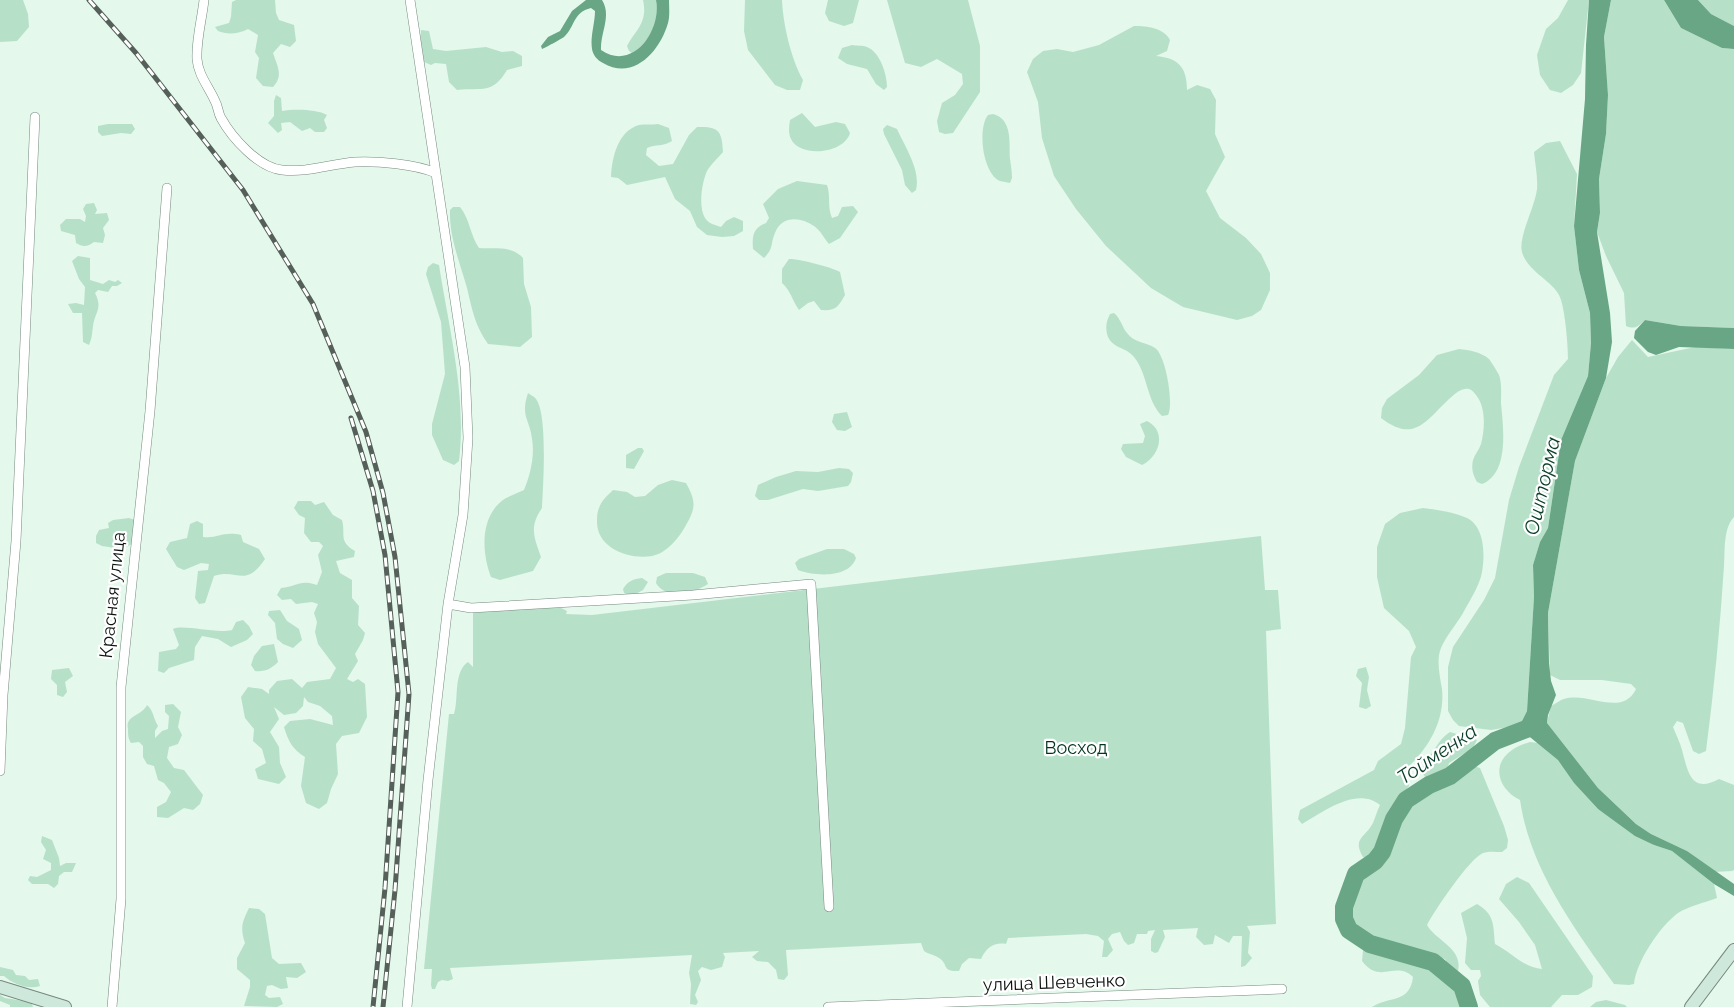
<svg xmlns="http://www.w3.org/2000/svg" width="1734" height="1007" font-family="Raleway,sans-serif">
<style>
.green{fill:#b7e0c9}
.water{fill:#68a685}
.lines{fill:none;stroke-linecap:round;stroke-linejoin:round}
.river{stroke:#68a685;stroke-width:18}
.street-casing{stroke:#77897f;stroke-width:10}
.secondary-casing{stroke:#77897f;stroke-width:14}
.street{stroke:#fff;stroke-width:9}
.secondary{stroke:#cee8db;stroke-width:12}
.rail-casing{stroke:#546059;stroke-width:5}
.rail{stroke:#fff;stroke-width:3;stroke-dasharray:9;stroke-linecap:butt}
.labels{text-anchor:middle;dominant-baseline:central;stroke-width:4.5;stroke-linejoin:round;paint-order:stroke}
.street-label{font-size:18px;fill:#0c130f;stroke:#fff}
.park-label{font-size:18px;fill:#00341f;stroke:#fff}
.water-label{font-size:20px;font-style:italic;fill:#0a3e28;stroke:#fff}
</style>
<rect width="100%" height="100%" fill="#e4f8ec"/>
<path class="green" d="M0,0H23L28,14L29,27L17,41L0,42Z
M236,0H275L276,13L279,20L294,25L296,41L290,47L281,44L273,53C277,66 284,75 273,87L263,86L256,78L259,58L255,52L258,35L248,29C239,34 227,35 218,31L215,27L229,23L231,17L232,2Z
M643,0H656C660,20 650,43 632,53L629,51L627,46C636,29 648,23 643,0Z
M745,0H782C783,24 791,59 803,80L800,90H787L775,85L748,50L744,31Z
M828,0H859L853,23L844,26L829,21L825,13Z
M887,0H968L980,46V92L953,133L945,134L939,132L937,121L942,103L955,95L963,84L962,74L937,59L921,67L905,63Z
M1568,0H1589L1581,73L1573,85L1561,93L1550,90L1540,75L1537,55L1546,29L1558,18Z
M1611,0H1664L1681,28L1722,48L1734,49V328L1681,326L1645,320C1639,326 1635,330 1626,326L1624,293L1606,256L1597,232L1600,213L1599,179L1606,134L1608,95L1604,37Z
M1698,0H1734V26L1711,14Z
M1134,26C1147,26 1164,28 1170,40L1167,51L1156,56C1179,58 1187,68 1187,90L1197,85L1210,89L1216,100L1215,134L1225,157L1206,191L1220,218L1246,238L1261,254L1270,273V290L1261,310L1252,316L1237,320L1183,307L1151,288L1106,246L1076,209L1054,176L1042,138L1038,102L1027,72L1033,59L1043,51L1057,49L1073,52L1099,45Z
M421,30L429,31L433,49L446,51L486,47L502,52L513,51L522,56V66L507,70C492,95 483,87 457,90L449,82L446,64L435,63L431,65L422,61L420,50Z
M852,45C856,46 863,45 867,47C880,52 887,74 887,87L884,90L876,84L867,69L847,64L838,58L842,48Z
M276,95L281,98L282,111C293,109 317,109 327,115L324,120L327,128L324,132H315L310,128L302,131L290,122L281,123L282,130L278,133L268,123L274,116V101Z
M802,113L815,127L836,122L845,124L850,133C844,154 800,158 791,139C788,133 789,126 790,120Z
M993,114C1013,119 1009,144 1010,159C1011,166 1012,172 1012,178L1010,183C1007,182 1003,182 1000,181C983,174 977,129 988,115Z
M108,124H132L135,129L131,134L121,133L102,136L98,132V126Z
M658,124L669,128L672,141C663,147 656,144 647,148L646,155L659,166L673,164L689,135L697,127C719,126 722,131 723,152C718,158 711,164 707,171C702,182 698,207 705,218C709,224 715,225 721,227L726,221L734,217L743,221V231L734,236L722,237L707,235L697,227L690,211L675,199L665,177L627,185L618,178L611,177C612,157 618,131 639,125C645,124 652,125 658,124Z
M887,125L897,129C905,147 921,170 916,190L912,193L905,185L902,170L884,134L883,129Z
M1560,141L1577,174L1574,226L1579,270L1590,313L1591,343L1588,376L1561,440L1548,528L1540,542L1533,565L1534,597L1527,711L1520,725L1491,730L1459,726L1453,720L1448,711V667L1453,647L1484,600L1495,578L1509,500L1519,467L1554,375L1568,359C1568,345 1565,306 1559,295C1551,280 1527,271 1522,252C1518,237 1535,207 1537,189C1538,177 1535,164 1534,152L1546,143Z
M797,181L827,185C831,197 827,206 832,218L838,216L842,207L853,206L858,212L840,238L829,244C824,238 820,230 814,226C800,216 781,216 775,233C770,245 774,248 764,258L753,249C752,236 753,228 766,223L769,218L763,204L778,189Z
M94,203L97,210L95,214L107,213L109,220L103,228L105,235L103,243L94,242C87,247 83,247 76,243L75,235L61,231L60,225L66,219H80L85,222L86,216L83,209L86,204Z
M453,207H460C470,219 470,235 479,248C495,249 511,245 523,258L524,284L531,307L532,337L520,347L488,344C475,326 472,309 467,288C460,263 449,237 450,210Z
M78,256L90,258V280L103,284L109,280L115,282L118,280L122,283L117,286H112L108,292L98,290L95,293C103,309 95,311 93,326C92,334 92,338 89,345L83,342L82,313H73L68,304L76,303L84,305L85,287L79,279L72,261Z
M789,259C800,259 831,267 840,272L845,295C838,307 836,311 821,310L814,301L808,303L799,310C792,300 791,291 782,283V269Z
M433,263L439,265C449,329 467,396 459,461L454,465L443,460L432,435V424L445,374L441,322L426,274L428,267Z
M1114,313C1121,319 1122,327 1127,333C1134,343 1146,342 1155,348C1166,355 1174,405 1168,415L1162,416C1146,400 1148,374 1134,357C1126,347 1114,349 1108,337C1105,328 1106,322 1110,314Z
M1632,340L1648,357L1695,347L1734,349V517C1723,528 1725,552 1724,566C1720,628 1714,689 1706,751L1699,754L1693,751L1683,723L1677,721L1673,727C1676,735 1680,742 1682,750C1688,772 1691,794 1719,779L1734,785V870L1732,871L1714,872L1687,851L1651,834L1636,824L1598,788L1547,723L1551,706C1555,704 1560,700 1564,699C1588,691 1622,718 1636,689L1631,684L1602,680H1560L1550,675L1548,613L1575,461L1606,378L1618,357Z
M1459,349C1469,350 1481,352 1489,359C1492,363 1497,371 1499,375C1502,383 1501,395 1501,403C1503,426 1510,473 1482,484L1477,482C1473,475 1471,469 1473,460C1475,454 1479,450 1481,444C1485,429 1486,407 1476,395C1473,391 1470,388 1465,389C1458,390 1454,395 1449,399C1425,422 1414,443 1381,418L1382,408L1387,399L1419,375L1437,355Z
M528,393C530,395 534,396 536,399C548,415 543,486 542,508C529,527 534,537 541,557L533,571L500,580L491,577C481,551 480,514 506,498C512,495 518,493 524,490C530,476 535,456 532,439C530,419 520,417 528,393Z
M847,412L852,427L845,431L837,430L832,422L834,414Z
M1147,421C1167,431 1160,456 1142,465L1126,457L1121,449L1123,444L1143,443L1145,436L1140,424Z
M638,448H642L644,451L634,469L626,468V455Z
M839,468L849,469L853,473L851,482L848,486L818,491L803,489L768,500H759L755,496L758,485L776,477L796,471L818,472Z
M672,480L686,483C696,501 696,508 686,525C679,538 667,553 652,556C629,560 597,548 597,522C597,517 597,512 599,508C601,501 608,495 613,490L627,492L635,497L645,496L658,485Z
M298,501H311L315,505L324,502L333,515L342,520C346,535 338,541 355,551L354,557L336,561L340,573L352,580V598L359,606L358,625L365,633L363,640L355,654L358,661L347,679L353,682L358,679L365,684L367,717L359,733L342,736L336,744L338,774L331,789L327,803L319,809L306,803L301,786L305,757C293,750 288,741 284,727L290,721L310,719L333,725L332,716L320,706L308,702L304,697L303,706L296,713L284,715L274,707L279,719L270,732L279,747L280,763L286,777L279,784L258,779L255,769L266,763L262,749L253,741L254,729L245,718L241,697L248,687L262,689L269,694V690L277,681L292,679L302,688L307,682L330,679L336,668L318,644L315,632L317,622L314,613L318,604L312,602L296,604L291,599L282,600L277,595L281,588C297,587 299,579 317,585L322,572L318,555L323,546L319,542H311L304,533L305,518L299,515L294,508Z
M1423,508C1438,510 1454,512 1467,518C1485,527 1485,555 1482,572C1480,585 1469,602 1463,613C1456,625 1446,636 1441,648C1436,660 1440,677 1442,689C1445,719 1430,746 1409,766V786L1396,803L1383,831L1381,842L1369,859L1363,857C1352,838 1365,838 1373,823C1375,818 1377,811 1380,805C1357,786 1323,812 1302,824L1298,819L1300,810L1374,770L1378,761L1401,744L1405,728L1411,657L1416,647L1409,631L1384,608L1377,577V547L1385,524L1400,513Z
M129,518L135,520L132,544L122,549L102,546L96,543V536L99,530L109,528L108,523L113,520Z
M197,521L203,524V537C218,539 222,531 241,535L243,542L259,549L265,559C245,589 238,568 214,576L205,603L199,604L195,598L198,571L208,570L209,564L201,563L184,570L177,567L166,549L170,542L187,538L190,524Z
M1261,536L1265,590H1278L1281,629L1266,631L1276,924L1247,926L1250,932L1248,953L1252,958L1245,966L1241,967L1242,936H1233L1229,943L1215,935L1213,944L1204,945L1196,937L1198,928L1163,930L1165,937L1158,952L1155,953L1151,951V939L1155,930L1148,931L1147,934H1137L1134,943L1128,945L1124,941L1120,932L1112,934L1108,939L1113,950L1107,957H1102L1104,941L1098,936L1086,934L1008,938L1006,944C994,942 986,948 981,959L969,958L962,964L959,971C941,972 949,964 939,958C935,955 928,954 924,951L921,943L786,950L788,975L784,980L778,979L776,970L768,962L757,961L752,957L759,951L723,953L725,957L722,967L711,970L702,967L698,971L701,980L695,995L698,1002L696,1005L690,1004L691,984L689,973L692,955L450,968L453,979L448,981L442,980L438,982L435,989H432L431,985L432,969H424L449,714H454C459,699 453,672 468,662L473,667V612L559,607L567,611L566,614L592,615Z
M827,549H844L854,554L856,558C849,579 814,576 798,570L795,563L799,559Z
M666,573H693L705,577L708,584C695,593 665,600 656,583L657,577Z
M642,578L648,582L643,590L632,596L624,593L623,589C628,581 633,579 642,578Z
M280,610L287,621L299,629L302,640L293,648L283,644L277,639L275,623L268,615L269,611Z
M243,620L249,626L253,634L247,640L231,647L218,639L202,636L195,647L194,660L169,668L164,673L158,671L159,652L176,649L179,645L173,629C184,624 215,634 232,630L236,622Z
M274,644L278,662C271,669 265,672 255,671L251,665L254,656L262,646Z
M1366,667L1369,677L1367,690L1371,706L1366,709L1359,707L1362,683L1356,676L1358,669Z
M69,668L73,676L65,682L67,692L63,697L57,695V685L51,679L52,670Z
M173,704L181,712L178,727L182,735L178,744L169,747L167,758L174,768L184,770L203,795L200,804L193,810L184,808L168,818L157,817V807L166,802L171,792L164,783L158,780L154,766L147,764L143,757V746L139,742L131,743C128,738 128,735 128,729C125,715 142,716 147,705C154,711 153,718 158,726L155,731V738L162,731L168,729L169,716L165,712V705Z
M1450,732L1477,740L1473,748L1449,763L1444,780L1455,777L1474,766L1480,768L1504,826L1508,840L1507,848L1502,852C1496,852 1489,851 1483,853C1469,859 1435,910 1427,925C1436,941 1463,948 1458,971L1450,969L1445,959L1408,952L1369,936L1357,930L1350,920L1348,911L1354,890L1368,867L1392,839L1396,831L1394,823L1409,798L1424,790L1429,782L1423,774V763C1435,753 1436,741 1450,732Z
M1530,742L1538,743L1559,760L1574,783L1598,809L1654,845L1672,851L1694,868L1714,884L1717,898C1704,903 1689,906 1678,913C1660,926 1636,962 1634,984L1629,985L1614,984C1574,928 1530,869 1520,800C1499,790 1490,765 1512,750C1518,746 1524,744 1530,742Z
M42,836L52,840L59,858L60,866L66,863H76L72,872H64L59,876L58,884L54,888L48,884H32L28,880L30,876L37,877L51,870V863L43,859L46,850L41,842Z
M1517,877L1529,883L1593,976L1592,987L1578,995H1562L1551,1007H1490L1480,995L1478,981L1481,976L1480,970H1471L1465,963L1467,938L1461,913L1477,904C1495,915 1493,924 1495,944C1511,952 1524,968 1542,969L1535,945L1519,922L1499,899L1506,884Z
M249,908L259,909L265,914L272,958L279,964L301,963L306,972L297,978L286,977L288,988L281,989L272,985L267,986L265,995L269,998L280,997L283,1004L277,1007L244,1006L250,987V980L237,969V958L245,943C240,928 242,922 249,908Z
M1369,948L1401,955L1417,965L1433,969L1444,975L1452,984L1464,1007H1372C1388,996 1410,1004 1413,977C1396,960 1380,985 1362,961L1363,950Z
M0,967L13,970L16,975L25,976L29,980L38,979L40,986C28,990 13,984 4,976H0Z
M0,995L5,998L31,1002L33,1007H10V1005L0,1001Z
M1606,1000L1625,1005L1627,1007H1590L1596,1002Z"/>
<path class="water" d="M586,0H602C612,16 600,33 601,50C633,72 662,30 656,0H669C669,7 670,16 668,23C660,51 634,81 603,63C597,60 593,55 592,49C590,37 595,23 595,11L591,8C573,12 575,27 564,37C561,39 545,48 542,49L541,46L548,37L560,31L572,11Z
M1589,0H1611L1604,37L1608,95L1606,134L1599,179L1600,213L1597,232L1610,313L1612,342L1606,378L1575,461L1548,613L1549,663L1551,681L1556,695L1548,715L1547,723L1598,788L1636,824L1651,834L1687,851L1734,884V896L1714,884L1672,851L1654,845L1635,836L1598,809L1574,783L1558,760L1525,733L1520,725L1527,711L1534,597L1533,565L1540,542L1548,528L1561,440L1588,376L1591,343L1590,313L1579,270L1574,226L1585,99L1586,45Z
M1664,0H1698L1711,14L1734,26V49L1722,48L1681,28Z
M1645,320L1681,326L1734,328V349L1679,347L1656,355L1648,352L1634,338L1635,331Z"/>
<g class="lines">
<path class="river" d="M1469,1007L1462,986L1433,962L1370,944L1349,930L1344,919V907L1356,874L1375,861L1382,852L1394,819L1406,800L1429,785L1450,776L1495,741L1537,725"/>
<g class="street-casing">
<path id="street" d="M204,0C202,19 196,40 197,59C198,75 209,87 215,101C218,106 218,113 221,118C232,138 259,168 282,170C307,173 330,164 355,162C378,161 415,164 436,173
M448,604L471,608L693,595L811,584L829,907
M0,771L3,695L16,541L35,117
M112,1007L121,899V687L150,411L167,188
M407,1007L428,780L448,604L463,515L468,438L465,367L410,0
M828,1007L1282,989"/>
</g>
<g class="secondary-casing">
<path id="secondary" d="M0,987L65,1007
M1691,1007L1734,950"/>
</g>
<use href="#street" class="street"/>
<use href="#secondary" class="secondary"/>
<g class="rail-casing">
<path id="rail" d="M89,0L136,53L243,190L313,304L366,432L383,493L395,557L409,694L395,890L383,1007
M351,418L373,491L385,555L398,692L385,888L373,1007"/>
</g>
<use href="#rail" class="rail"/>
</g>
<g class="labels">
<g class="street-label">
<text transform="translate(112 595) rotate(-84)">Красная улица</text>
<text transform="translate(1054 982) rotate(-2)">улица Шевченко</text>
</g>
<g class="park-label">
<text x="1076" y="747">Восход</text>
</g>
<g class="water-label">
<text transform="translate(1542 486) rotate(-77)">Ошторма</text>
<text transform="translate(1437 754) rotate(-34)">Тойменка</text>
</g>
</g>
</svg>
